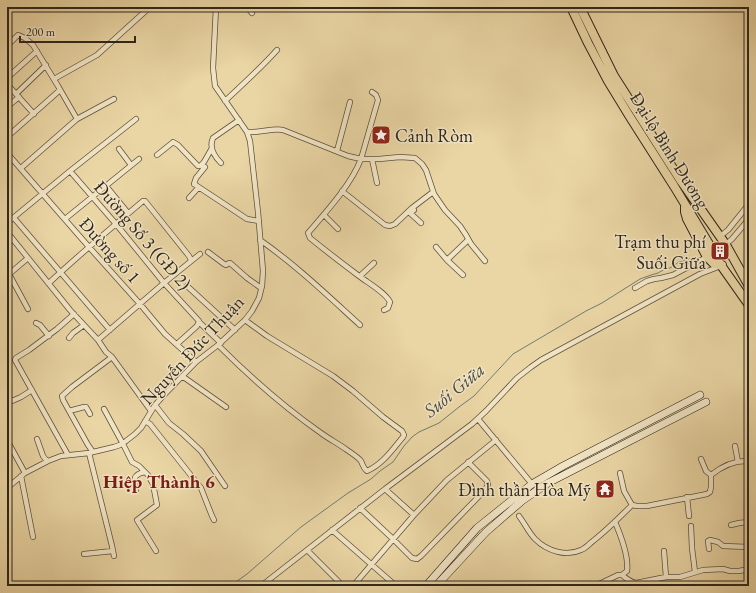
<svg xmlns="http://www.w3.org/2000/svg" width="756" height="593" font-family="'EB Garamond',serif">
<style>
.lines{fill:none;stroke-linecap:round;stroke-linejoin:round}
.stream{stroke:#6e7e72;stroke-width:1}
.street-casing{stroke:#5d523e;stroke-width:6}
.secondary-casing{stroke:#2e261c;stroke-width:8}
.highway-casing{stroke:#2e261c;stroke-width:10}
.street{stroke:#f1e4c4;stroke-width:4.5}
.secondary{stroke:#f1e4c4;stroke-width:7}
.highway{stroke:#ead5a4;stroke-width:8}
.labels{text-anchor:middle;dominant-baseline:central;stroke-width:3;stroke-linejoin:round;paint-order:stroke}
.poi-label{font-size:18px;fill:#2e261c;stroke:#f1e4c4;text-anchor:end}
.street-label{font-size:18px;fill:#2e261c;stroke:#f1e4c4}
.water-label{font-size:19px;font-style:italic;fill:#484a40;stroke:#f1e4c4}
.neighbourhood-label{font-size:19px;font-weight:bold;fill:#7a1f14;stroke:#f1e4c4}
</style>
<rect width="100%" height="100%" fill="#ead5a4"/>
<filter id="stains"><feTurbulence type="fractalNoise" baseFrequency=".005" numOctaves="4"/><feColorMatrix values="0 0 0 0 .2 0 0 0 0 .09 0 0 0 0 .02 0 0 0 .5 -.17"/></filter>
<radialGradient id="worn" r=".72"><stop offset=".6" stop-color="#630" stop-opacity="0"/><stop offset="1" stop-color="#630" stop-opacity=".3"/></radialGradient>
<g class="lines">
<path class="stream" d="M230,586L247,574L301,527L348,493L371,479L380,471L393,462L404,446L412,437L419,432L439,423L459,407L474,396L513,354L586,311L602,303L640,279L651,275L658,273L665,269L670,268L679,262L696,257"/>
<g class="street-casing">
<path id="street" d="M247,7L252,13
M7,46L18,35L25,38L33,45L58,86L77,119
M7,78L37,51
M54,79L97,55L150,7
M7,84L34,114
M372,92L376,95L378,100L361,159C351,185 326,212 308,233L310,238C326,251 343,264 359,276C368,283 385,292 390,302L388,308L384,310
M16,94L46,65
M225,101C243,84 261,68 277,50
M7,107L19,97
M247,132C259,133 273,128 283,130L348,156L361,159H379L400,157L415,158L422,164L426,170L434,194L445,210L460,226L466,235L471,244L485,261
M7,137L60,90
M119,149L131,165
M337,151L350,102
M7,153L89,247L140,304L165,334L196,362
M157,155L172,143L173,142L178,145L198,166H200L204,162L212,148
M372,159L377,183
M221,163C214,156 209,147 213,138L239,120
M205,167L196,178L194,184L247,219L259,221
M21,168L77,119L114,99
M70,171L116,224L164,283L199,321L197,326L177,344
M106,186L128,213
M342,191L385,225L390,226L395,224L412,208L433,192
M189,198L198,188
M414,210L410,213L421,223
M324,215L338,229
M14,218L110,330
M65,219L139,159
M7,223L70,171L136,119
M7,232L70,310L98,340L106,352L112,357
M719,237L728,230L749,204
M260,240C296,265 328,296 360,325
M725,245L732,239L749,219
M436,247L447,260L468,240
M208,252L224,264L226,265L229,263H230L247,278L261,288
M447,260L463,275
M190,262L200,254
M9,274L28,309
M8,275L28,258
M360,276L374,263
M48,283L50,282C80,254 111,228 143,201H145L189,256L191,260L190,262L164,283L98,340
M187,286L235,330
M635,288L647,281L654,279L661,278L673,275L707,257
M199,322L221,343
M36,323L40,325L49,336
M69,338L73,333L84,325
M218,345C250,377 284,407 321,433C329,439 339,444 347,450C350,452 359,458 361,461C363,465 363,468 367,471C383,464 392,450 403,437L404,435L402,431L383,417L353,391L333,376L267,336L245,320
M182,376L226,407
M7,393L10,400L12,401L21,397L32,390
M155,405L169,423L183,434L201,451L225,486
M104,409L123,444L132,462L139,466L148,475L153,484L157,505L137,520L156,551
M69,411L84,407H86L90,414
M478,419L532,484
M145,421L150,424L201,488L212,516L214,520
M37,439L43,456L47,461
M7,440L25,473
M735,446L738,462
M93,452L88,445L63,400L62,396L72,387L112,357L151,411
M89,453L112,546L114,556
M68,455L15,360L16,358L29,350L57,329L74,314
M701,459L706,471L711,475
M620,473L624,491L632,505L637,506H647L707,494L710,492L711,487V475C722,466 735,460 749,461
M21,476L33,537
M7,488L25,473L48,461L61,456L89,453L114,447L120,445L126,441L135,434L141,428L155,405L164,395L196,362L218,345L245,320L252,311L259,298L262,286L263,271L258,212L250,141L247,132L215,86L213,68L216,7
M385,489L414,515
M136,490C133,480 133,474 145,472
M687,497L689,516
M360,508L393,539L412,558L417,559L421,556L485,490L488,485L487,481L468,462
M519,516C525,524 529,533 535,539C547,551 566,557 581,550C586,548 589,544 593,541C607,530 619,518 632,505
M615,522C621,536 629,556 627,571L622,575
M731,525L739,523L749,522
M691,526L692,548L695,572
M332,530L396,586
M709,549L708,541L710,540L718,542L723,546L749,547
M307,550L343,586
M664,551L666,577
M84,554L113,551
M261,586L385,489L472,424L486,411L517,378L531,367L541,360L700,274L718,267
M353,586L414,515L447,480L496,440
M595,586L618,575H622C627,579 630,582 636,583L666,577H680L703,570L723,569L730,571H739L749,569"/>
</g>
<g class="secondary-casing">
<path id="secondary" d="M426,586L477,528L532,484L563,466L700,395
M436,586L486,532L523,500L548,483L706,402"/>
</g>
<g class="highway-casing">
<path id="highway" d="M571,7L588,43L608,81L630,117L674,186L709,244L713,254L749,305
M580,7L614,76L681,181L726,245L749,286
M685,207V212L687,219L707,257L714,264L722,265"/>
</g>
<use href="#street" class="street"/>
<use href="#secondary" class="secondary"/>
<use href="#highway" class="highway"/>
</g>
<defs>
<g id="sight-square" transform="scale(1)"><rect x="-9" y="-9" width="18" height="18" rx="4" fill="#8f2418" stroke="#f1e4c4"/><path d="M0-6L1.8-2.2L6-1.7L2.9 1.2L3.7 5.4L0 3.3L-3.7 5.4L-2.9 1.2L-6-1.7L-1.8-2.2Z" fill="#fff"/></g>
<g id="building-square" transform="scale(1)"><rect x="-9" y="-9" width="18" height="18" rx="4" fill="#8f2418" stroke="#f1e4c4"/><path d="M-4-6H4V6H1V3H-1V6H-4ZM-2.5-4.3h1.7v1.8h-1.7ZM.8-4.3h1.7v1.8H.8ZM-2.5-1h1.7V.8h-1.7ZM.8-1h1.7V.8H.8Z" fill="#fff"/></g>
<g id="temple-square" transform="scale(1)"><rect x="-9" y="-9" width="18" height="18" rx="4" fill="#8f2418" stroke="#f1e4c4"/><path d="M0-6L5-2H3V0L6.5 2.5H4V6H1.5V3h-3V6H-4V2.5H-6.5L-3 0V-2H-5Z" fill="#fff"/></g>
</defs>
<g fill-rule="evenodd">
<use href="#sight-square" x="381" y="135"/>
<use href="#building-square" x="720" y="251"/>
<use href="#temple-square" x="605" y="489"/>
</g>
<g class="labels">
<g class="poi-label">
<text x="395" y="135" text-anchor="start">Cảnh Ròm</text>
<text x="706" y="241">Trạm thu phí<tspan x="706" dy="21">Suối Giữa</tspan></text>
<text x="591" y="489">Đình thần Hòa Mỹ</text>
</g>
<g class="street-label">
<text transform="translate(670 150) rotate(58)">Đại lộ Bình Dương</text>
<text transform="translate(143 235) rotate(49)">Đường Số 3 (GĐ 2)</text>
<text transform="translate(110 250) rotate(48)">Đường số 1</text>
<text transform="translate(192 350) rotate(-47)">Nguyễn Đức Thuận</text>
</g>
<g class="water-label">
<text transform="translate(454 390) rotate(-40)">Suối Giữa</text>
</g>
<g class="neighbourhood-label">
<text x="159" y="481">Hiệp Thành 6</text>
</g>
</g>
<rect width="756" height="593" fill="none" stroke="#ead5a4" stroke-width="24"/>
<rect x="8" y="8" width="740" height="577" fill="none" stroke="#2e261c" stroke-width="2"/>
<rect x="12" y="12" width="732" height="569" fill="none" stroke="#2e261c"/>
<path d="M20 36v6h115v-6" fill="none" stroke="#2e261c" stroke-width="2"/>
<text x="26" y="36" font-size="12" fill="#2e261c" stroke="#f1e4c4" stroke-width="3" paint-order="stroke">200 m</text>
<rect width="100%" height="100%" filter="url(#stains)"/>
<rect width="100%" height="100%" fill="url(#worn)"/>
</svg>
